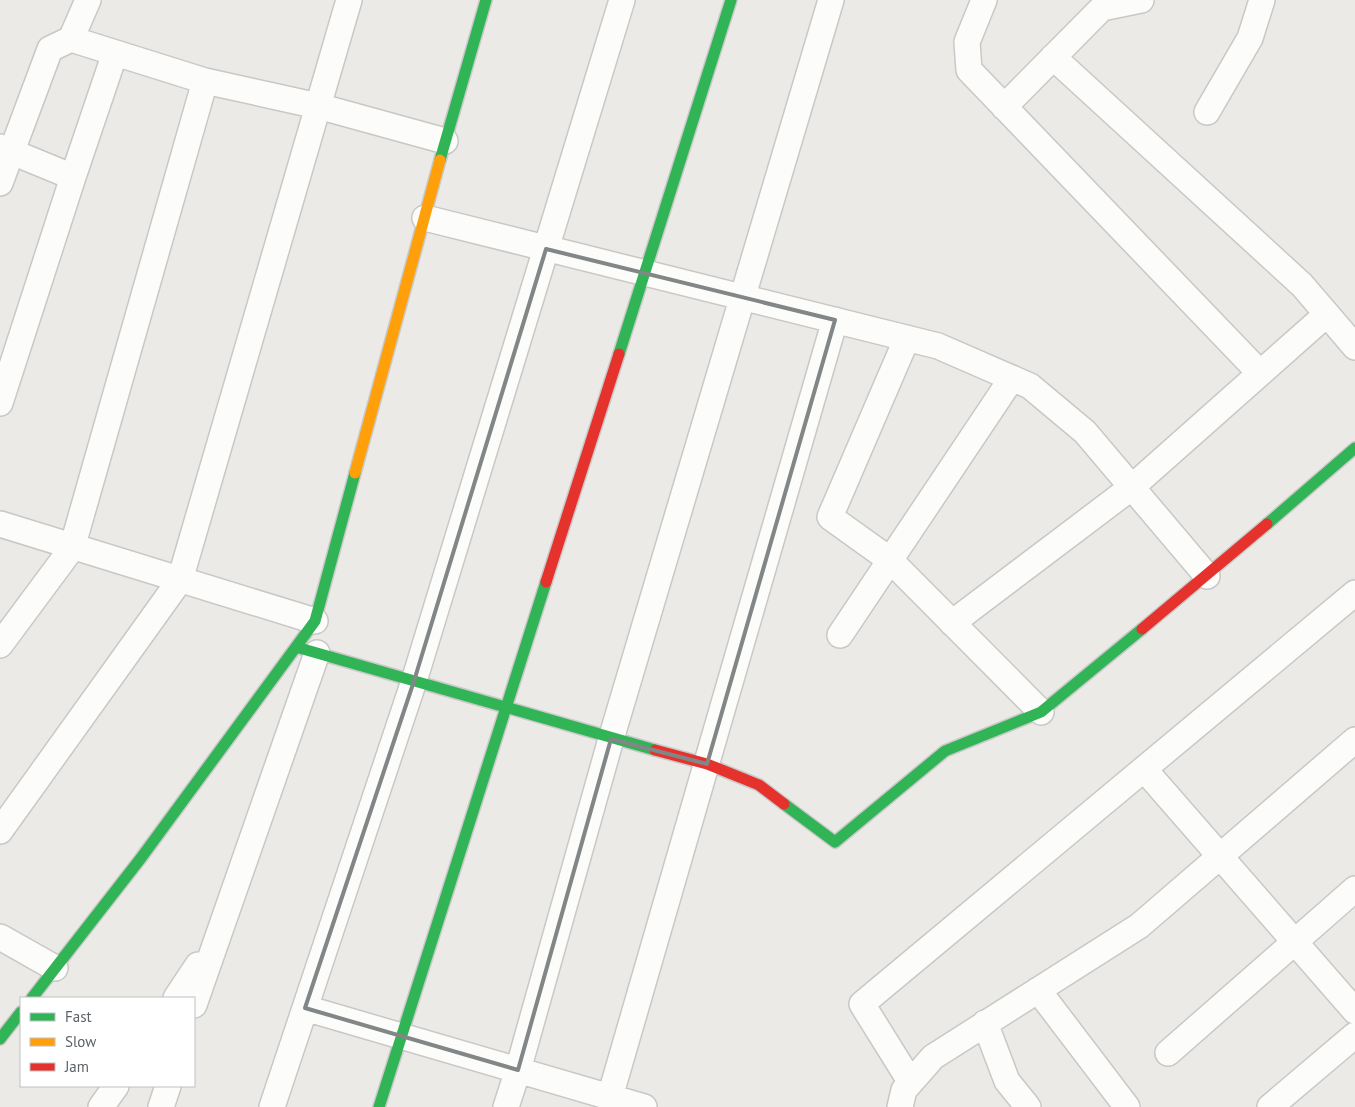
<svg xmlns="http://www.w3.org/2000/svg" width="1355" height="1107" font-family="'PT Sans',sans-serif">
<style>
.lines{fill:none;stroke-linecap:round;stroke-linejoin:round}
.street-casing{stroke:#c8c8c8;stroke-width:28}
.fast-casing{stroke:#c8c9c8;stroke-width:14}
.slow-casing{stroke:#c8c9c8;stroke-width:14}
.jam-casing{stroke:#c8c9c8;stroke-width:14}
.street{stroke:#fcfcfb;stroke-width:25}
.fast{stroke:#30b455;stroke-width:11}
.slow{stroke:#ff9f0a;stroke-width:11}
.jam{stroke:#e5322d;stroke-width:11}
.marked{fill:none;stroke:#828687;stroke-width:4;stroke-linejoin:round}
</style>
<rect width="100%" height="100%" fill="#eceae7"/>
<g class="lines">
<g class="street-casing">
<path id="street" d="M88,0L71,39L205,81L318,106L445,141
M984,0L967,42L969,70L1260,373
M1053,57L1302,285L1355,347
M1004,107L1102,8L1141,0
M1207,112L1250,38L1262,0
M0,147L73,177L0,403
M73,177L115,53
M0,183L50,49L71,39
M425,218L938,346L1030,386L1085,432L1207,576
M907,338L830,517L890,560L1041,712
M0,524L315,621
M952,623L1132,487L1327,314
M840,635L1012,378
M0,645L72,548L205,81
M1144,769L1355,1011
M0,831L180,580L349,0
M0,937L55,968
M1038,990L1127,1107
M176,998L198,965
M194,1005L317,653
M305,1008L644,1107
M985,1023L1007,1081L1028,1107
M1168,1053L1355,889
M910,1081L862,1004L1355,593
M610,1097L835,320
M101,1107L116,1086
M161,1107L168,1086
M272,1107L414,681L622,0
M506,1107L518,1070L611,739L831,0
M900,1107L904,1090L933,1057L1139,926L1355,740
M1270,1107L1355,1035"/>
</g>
<g class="fast-casing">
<path id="fast" d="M440,160L486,0
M619,354L731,0
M1267,524L1355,448
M296,647L655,750
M784,804L835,842L945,751L1041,712L1142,629
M32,998L141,858L315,621L355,473
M0,1039L21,1012
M379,1107L546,582"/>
</g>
<g class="slow-casing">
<path id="slow" d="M355,473L440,160"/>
</g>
<g class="jam-casing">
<path id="jam" d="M546,582L619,354
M1142,629L1267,524
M655,750L707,764L759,785L784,804"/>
</g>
<use href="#street" class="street"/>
<use href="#fast" class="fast"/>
<use href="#slow" class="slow"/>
<use href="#jam" class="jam"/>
</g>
<path class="marked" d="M546,249L835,320L707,764L611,739L518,1070L305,1008L414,681Z"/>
<rect x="20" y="997" width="175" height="90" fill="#ffffff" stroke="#bec0c1"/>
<rect x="30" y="1013" width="25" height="8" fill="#30b455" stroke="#bec0c1"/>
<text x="65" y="1022" font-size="15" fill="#5c6265">Fast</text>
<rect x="30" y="1038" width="25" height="8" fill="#ff9f0a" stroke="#bec0c1"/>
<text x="65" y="1047" font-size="15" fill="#5c6265">Slow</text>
<rect x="30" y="1063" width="25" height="8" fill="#e5322d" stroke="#bec0c1"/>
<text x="65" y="1072" font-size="15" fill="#5c6265">Jam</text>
</svg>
